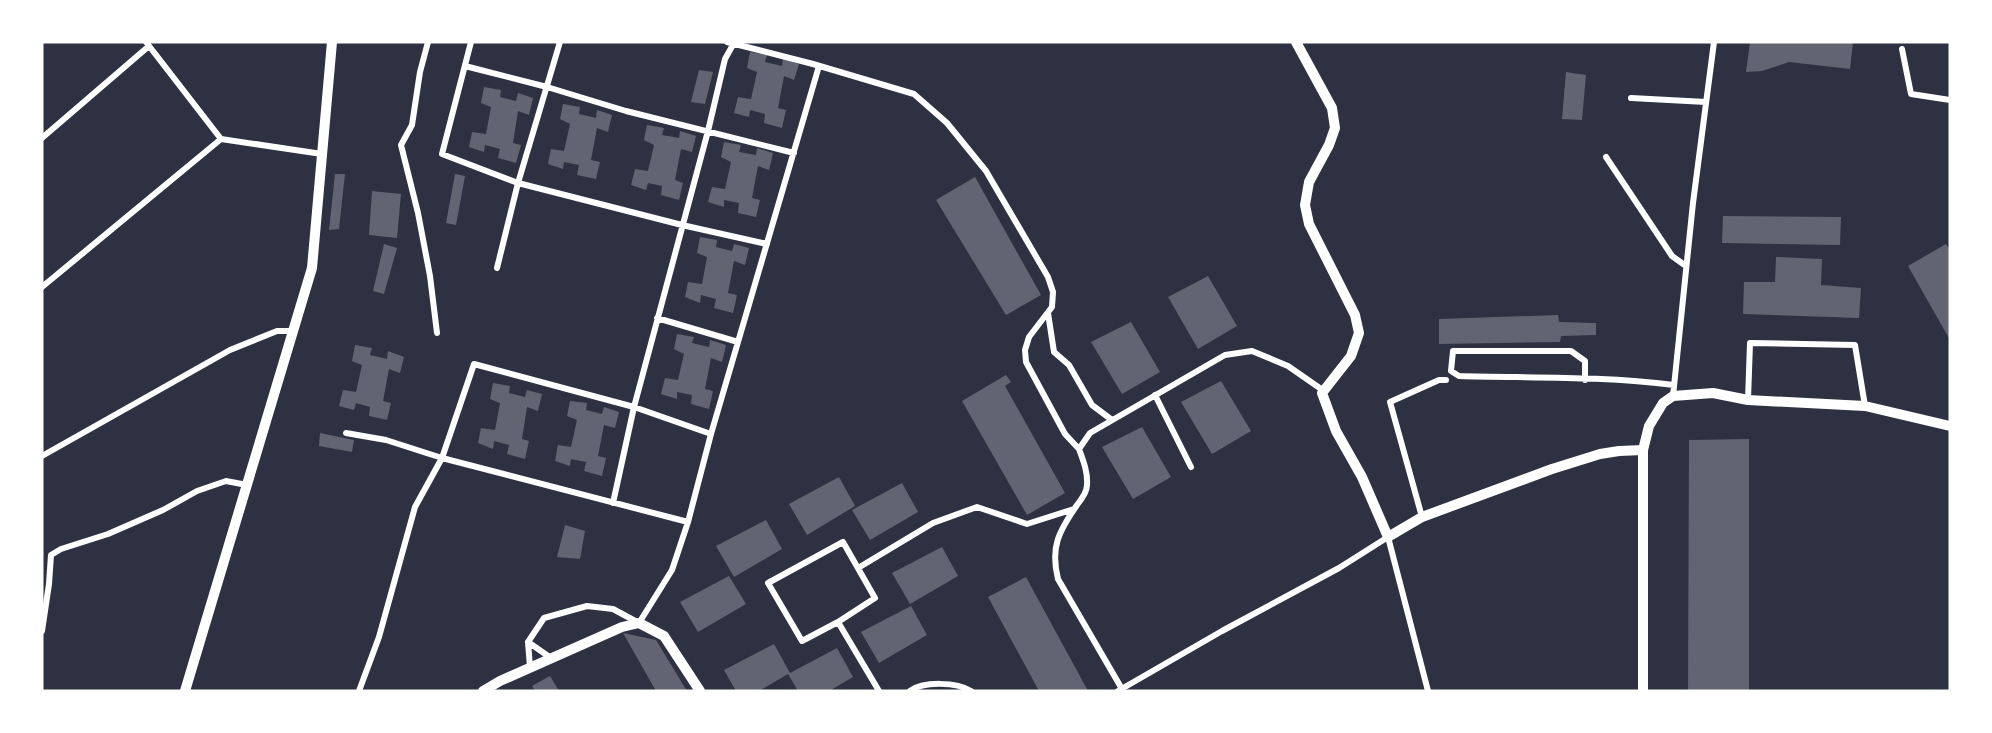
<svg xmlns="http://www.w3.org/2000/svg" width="1992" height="733" font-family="'Nunito Sans',sans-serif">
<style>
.building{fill:#626471}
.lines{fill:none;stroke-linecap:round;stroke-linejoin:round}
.minor{stroke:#fff;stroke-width:6}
.tertiary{stroke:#fff;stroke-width:10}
</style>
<rect width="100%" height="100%" fill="#2d3142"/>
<path class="building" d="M1750,42H1853L1850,69L1789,62L1762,71L1746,72Z
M750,52L767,55L765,62L782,66L783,58L799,64L794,80L784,76L778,108L786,110L782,128L764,123L765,114L750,110L749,117L734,113L738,97L751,99L757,72L747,68Z
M699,70L713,72L705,104L691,102Z
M1566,72L1586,75L1582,120L1562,119Z
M484,87L501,90L500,97L516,101L518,93L533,98L529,115L518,111L513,143L521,145L516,163L498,158L500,149L485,145L484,152L469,147L472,132L486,134L491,107L481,103Z
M563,104L580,107L579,114L596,118L597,110L612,115L608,132L597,128L591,160L600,162L596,179L577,175L579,165L564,162L563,169L548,164L551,149L564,151L570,124L560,119Z
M647,125L664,128L662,135L679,138L680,131L696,136L692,152L681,149L675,180L683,183L679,200L661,195L662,186L648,183L646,190L631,185L635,169L648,171L654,145L644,140Z
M724,142L741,145L739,152L756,155L757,148L773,153L769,170L758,166L752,198L760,200L756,217L738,213L739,203L724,200V207L708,202L712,187L725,189L731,162L721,157Z
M335,174H345L339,229L329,230Z
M455,174L465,176L456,225L446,223Z
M975,177L1041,295L1006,315L936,200Z
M372,191L401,194L397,238L369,235Z
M1723,216L1841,217L1840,245L1722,243Z
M700,237L717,240L716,247L732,251L734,244L749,248L745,265L734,261L728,293L737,295L733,313L714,308L716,299L701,295L700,303L685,297L688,282L702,284L707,257L697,253Z
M384,244L397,248L384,294L373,291Z
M1946,244L1950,250V340L1908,266Z
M1776,257L1822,259L1821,285L1861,288L1859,318L1743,314L1744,282H1775Z
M1208,276L1237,326L1198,349L1168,297Z
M1558,315L1559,322L1596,323V335L1561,336L1560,342L1439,344V319Z
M1131,322L1160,372L1122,394L1091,342Z
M677,334L694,337L692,343L709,347L710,340L726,345L722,362L711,358L705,389L713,391L709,409L691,404L692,395L677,392V399L661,394L665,378L678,380L684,354L674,349Z
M355,345L372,348L370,355L387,359L388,351L404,357L400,373L389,369L383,401L391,403L387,420L369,416L370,407L356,403L354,410L339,406L343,390L356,392L362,365L352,361Z
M1006,375L1011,382L1005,386L1065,493L1027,515L962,401Z
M1221,381L1251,431L1212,454L1181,402Z
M493,383L510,386L509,393L525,397L527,390L542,394L538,411L527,407L522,439L529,441L525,459L507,454L509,445L494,441L493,449L478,443L481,428L495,430L500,403L490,399Z
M570,401L587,403L586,410L602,414L604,407L619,412L615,428L604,425L598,456L606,458L602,476L584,471L586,462L571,459L570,466L555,461L558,445L571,447L577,420L567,416Z
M1142,427L1171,477L1133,499L1102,447Z
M320,433L354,440L352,452L319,446Z
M1749,439V691H1688L1689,440Z
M839,477L855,506L807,535L789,504Z
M902,483L918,512L870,540L852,510Z
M766,520L782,549L734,577L716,546Z
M565,525L585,531L580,559L557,557Z
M942,547L958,576L910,604L892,573Z
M729,576L746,604L698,632L680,602Z
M1026,577L1088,691H1039L988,597Z
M911,606L927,635L879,663L861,632Z
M623,633L656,640L687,691H656Z
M774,644L790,673L837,648L853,677L829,691H798L788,674L759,691H736L724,670Z
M550,676L559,691H535L532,686Z"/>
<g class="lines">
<path class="minor" d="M428,42L420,72L412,125L401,145L418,213L430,276L437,333
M471,42L442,154L518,183L682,225L767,244
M727,42L813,64L914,94L947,123L986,171L1048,277L1053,292L1052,307L1029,337L1025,350L1026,362L1065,434L1079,449
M1902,49L1911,94L1950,100
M465,66L547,87L626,111L794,153
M1631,98L1706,102
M42,138L149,46
M221,139L322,154
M1606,157L1672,256L1686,266
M497,268L518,183L560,42
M42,287L221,139L146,42
M1048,313L1054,352L1069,365L1092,405L1112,420
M657,318L738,342
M1585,380V361L1571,351H1453L1451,371L1459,376C1530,378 1604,376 1674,385
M1155,395L1191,467
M1673,396L1693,203L1714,42
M1748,400L1750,343L1855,345L1865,406
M346,433L386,440L442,458L688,522
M711,434L819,66
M42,456L230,350L277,331H293
M613,503L634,407L708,131L725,59L734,43
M1422,517L1390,402L1439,380H1446
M843,542L875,598L838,622L802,641L768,583Z
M858,568L933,523L977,507L1027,524L1074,509
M838,622L879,691
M42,631L49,584L51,555L61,549L108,534L163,510L197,491L226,481L247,485
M528,642L530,667
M1122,689L1058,579C1050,547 1059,531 1077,505C1081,500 1087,491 1087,485C1088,472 1083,460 1079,449L1090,433L1225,355L1252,351L1288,366L1324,391
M359,691L379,637L415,507L442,458L474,364L634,407L711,434L688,522L672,570L639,623L613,609L587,606L544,618L528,642L551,658
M910,691C923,681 957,682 971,691
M1118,691L1222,631L1339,568L1388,537L1428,691"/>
<path class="tertiary" d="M1296,42L1332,108L1335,128L1329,145L1309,182L1305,205L1309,224L1355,315L1359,333L1351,356L1322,393L1336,431L1362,477L1388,537L1422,517L1552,469L1600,454L1619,451L1643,450
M185,691L312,268L332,42
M483,691L500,681L622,627L639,623L664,636L700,691
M1643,691V450L1649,426L1663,403L1673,396L1713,393L1748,400L1865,406L1950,426"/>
</g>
<rect width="1992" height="733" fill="none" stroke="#ffffff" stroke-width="87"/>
</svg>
